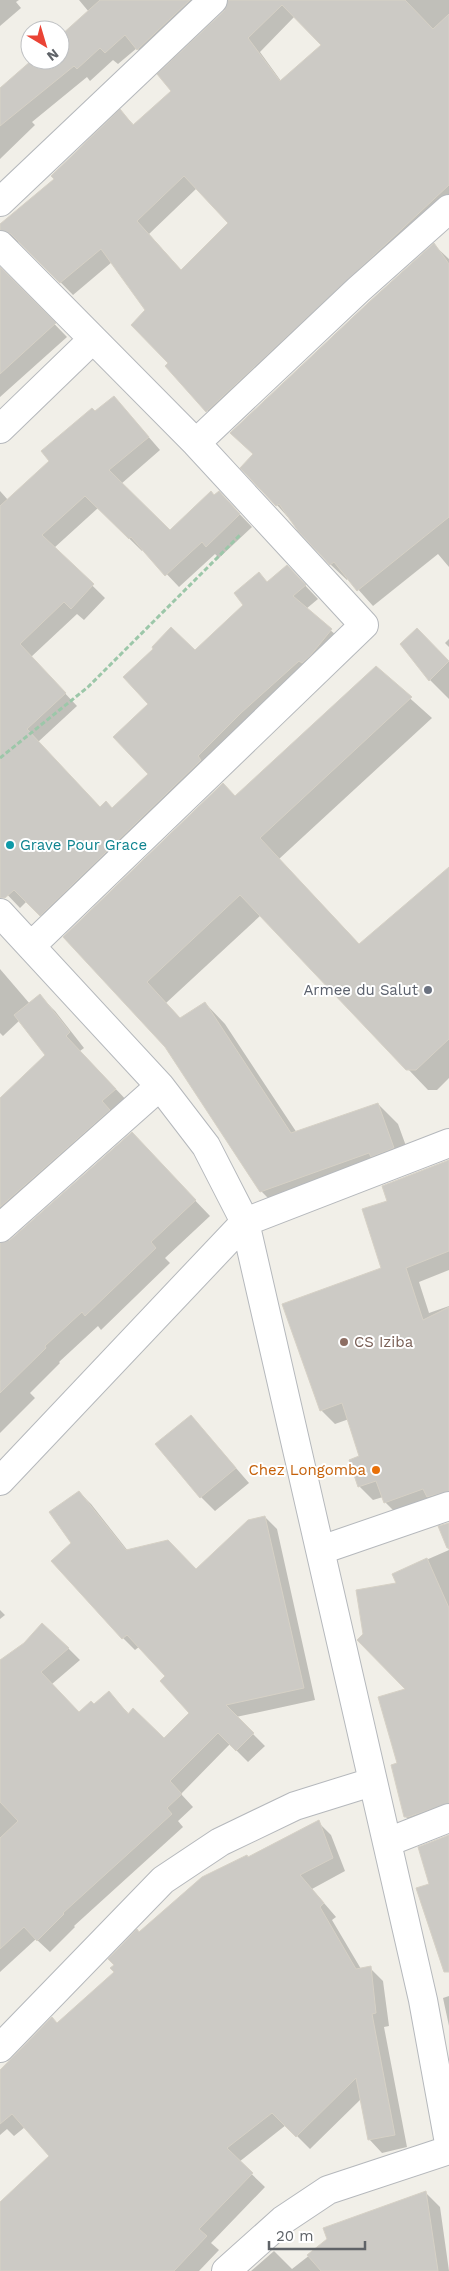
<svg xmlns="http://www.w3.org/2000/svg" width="449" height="2271" font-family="'Work Sans',sans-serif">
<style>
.shadow{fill:#0003;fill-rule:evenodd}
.building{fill:#cccac5;stroke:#d6d1c6;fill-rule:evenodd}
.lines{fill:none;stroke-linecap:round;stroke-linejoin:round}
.minor-casing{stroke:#b5b8bc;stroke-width:30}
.path{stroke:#9cc7a9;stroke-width:3;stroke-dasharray:5 2.5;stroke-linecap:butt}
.minor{stroke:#fff;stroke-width:28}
.culture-dot{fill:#0f9aa8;stroke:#fff;stroke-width:2}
.worship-dot{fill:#6b7280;stroke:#fff;stroke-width:2}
.education-dot{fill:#8d6e63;stroke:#fff;stroke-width:2}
.food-dot{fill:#e8710a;stroke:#fff;stroke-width:2}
.labels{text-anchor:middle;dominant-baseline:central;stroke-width:4;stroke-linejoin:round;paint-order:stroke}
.culture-label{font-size:15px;fill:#0d838f;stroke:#fff;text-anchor:start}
.worship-label{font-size:15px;fill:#5b616d;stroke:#fff;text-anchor:end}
.education-label{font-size:15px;fill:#785e54;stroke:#fff;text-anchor:start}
.food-label{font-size:15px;fill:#c56008;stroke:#fff;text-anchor:end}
</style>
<rect width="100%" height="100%" fill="#f1efe8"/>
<path class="shadow" d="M0,0H19L16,2L21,8L0,26Z
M79,0H211L150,62L137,48L118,64L113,60L90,81L87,77L32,122L35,125L0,159V89L34,60H60V37L89,12Z
M247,0H449V209L219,423L167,366L170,363L147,310L112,262L73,295L25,246L18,242H8L0,249V225L55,179L120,111L134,125L173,91ZM295,16L323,45L281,81L260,52ZM197,188L229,223L182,271L149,234Z
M434,245L449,259V567L438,554L373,606L348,578L347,580L331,565L277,505Z
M0,268L67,337L0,397Z
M114,397L160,450L121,484L170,532L215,497L231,505L252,527L219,558L215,554L179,587L143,549L142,551L98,508L54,548L105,598L84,620L77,614L31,657L77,706L38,742L101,808L112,809L150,774V705L195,651L267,583L299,579L318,599L306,609L344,642L53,927L27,901L20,908L0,887V491L8,500L51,461L95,413Z
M449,639V647L445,643Z
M401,644L439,651L449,662V699L430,680Z
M376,668L432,718L279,859L360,945L449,876V1078L437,1090H428L261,915L166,1003L181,1019L205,1003L225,1024L297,1133L378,1104L398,1124L414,1168L281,1211L261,1191L166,1047L64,937L235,798Z
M0,969L30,1004L40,996L55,1011L84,1048L80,1051L130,1104L0,1226V1100L47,1055L20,1020L3,1036L0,1033Z
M146,1149L210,1216L165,1258L170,1263L101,1330L98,1326L59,1362L60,1363L30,1393L35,1398L0,1433V1250Z
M449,1163V1270L419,1282L429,1313L449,1306V1508L399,1516L385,1502L383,1497L373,1500L359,1486L360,1457L349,1419L335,1424L321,1410L382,1268L389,1202Z
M191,1416L249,1483L215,1511L201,1497Z
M79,1492L91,1504L128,1551L196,1570L265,1517L277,1529L315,1700L236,1717L265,1746L248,1762L230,1744L181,1794L193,1807L178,1821L183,1827L74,1926L75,1927L50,1952L36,1939L0,1972V1661L68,1648L80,1660L52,1684L79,1713L94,1705L109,1693L129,1714L164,1739L191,1713L167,1676L140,1646L135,1650L123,1638L53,1561L73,1543Z
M449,1523V1820L419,1830L405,1816L398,1764L408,1689L398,1584L394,1574L449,1550L440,1527Z
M0,1610L5,1615L0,1619Z
M318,1822L331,1835L345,1871L312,1889L336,1917L332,1920L361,1969L370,1968L383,1981L389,2026L384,2027L407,2147L382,2153L369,2139L361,2099L310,2149L286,2125L239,2162L265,2187L211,2243L219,2250L199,2271H0V2204L51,2157L25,2127L14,2136L7,2129L0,2135V2071L58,2024L116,1972L139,1933L249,1859Z
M449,1996V2026L443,1998Z
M426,2193L440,2207L449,2271H251L274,2251L292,2269L329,2240Z"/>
<path class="building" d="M100,0H190L137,50L125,35L105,53L100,48L77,69L74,66L0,126V88L32,60H60V36Z
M228,0H405L433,29L449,14V185L206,412L165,366L168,363L131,325L145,310L101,249L60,283L11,234L0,230V224L54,179L51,176L120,109L133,125L171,91L157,74L224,11ZM282,5L321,45L280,81L248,38ZM184,176L228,223L181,270L137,221Z
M434,243L449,264V517L357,591L334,562L330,565L298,531L279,504L276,506L240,468L253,454L230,433L369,302Z
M0,267L56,323L0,374Z
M114,396L149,437L109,470L170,530L211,491L214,495L219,491L240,514L206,547L202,542L165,576L131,537L129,539L85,496L42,535L94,584L71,609L64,602L20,644L66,693L27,729L100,807L106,801L112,808L148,774L113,737L148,704L123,677L153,649L152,647L171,627L195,650L243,605L234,593L259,572L267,582L287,565L306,585L293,596L332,629L310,656L302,663L299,661L241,713L198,756L201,760L40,916L14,890L5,898H0V506L49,461L41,451L92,408L95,411Z
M417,628L449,661L429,681L400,644Z
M376,666L412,697L260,838L359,944L449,867V1039L416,1070H406L240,895L147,982L180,1018L205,1002L291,1133L378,1103L394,1148L371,1157L369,1153L260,1192L165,1047L63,937L223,783L235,796Z
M40,994L70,1032L66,1036L116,1089L102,1101L110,1110L0,1207V1098L45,1055L14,1015Z
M132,1132L196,1200L151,1242L156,1248L85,1316L82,1312L45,1346L46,1348L0,1393V1243L10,1240Z
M449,1160V1251L406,1268L423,1320L449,1307V1491L427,1497L423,1489L384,1503L376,1481L358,1487L349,1460L359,1456L342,1403L320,1411L282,1304L381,1268L362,1209L387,1201L382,1186Z
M191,1415L236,1468L200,1498L155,1444Z
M79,1491L126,1550L168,1540L196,1569L248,1520L265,1516L304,1688L226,1705L254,1733L236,1751L218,1733L170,1781L182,1794L167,1808L172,1814L63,1913L64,1914L37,1941L24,1927L0,1949V1838L18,1821L0,1802V1660L24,1643L42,1623L69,1648L41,1672L79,1712L91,1701L94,1704L109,1691L128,1714L133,1708L164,1738L189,1713L160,1681L165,1676L127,1635L122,1639L51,1561L71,1543L49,1512Z
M449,1523V1548H447L438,1526Z
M427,1558L449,1608V1803L408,1817H404L391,1765L397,1763L378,1697L405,1689L357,1640L363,1634L356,1590L396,1583L392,1574Z
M319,1820L333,1858L300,1875L324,1903L320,1907L356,1969L371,1966L376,2013L372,2014L395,2135L368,2140L356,2078L296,2137L272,2113L227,2148L253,2173L199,2229L207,2236L174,2271H0V2202L49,2156L12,2114L0,2124V2070L52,2017L57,2023L114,1972L110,1968L114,1965L108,1959L137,1929L139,1932L202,1877L247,1855L248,1857Z
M449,1835V1972H444L416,1888L429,1884L418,1847Z
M426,2191L438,2271H321L307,2255L327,2239L323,2228Z"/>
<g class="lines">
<g class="minor-casing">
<path id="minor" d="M0,202L213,0
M0,245L196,443L364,625L32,945
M0,429L93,339
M196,443L358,290L449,209
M0,913L160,1086L206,1146L245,1222L423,2000L449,2143
M0,1228L160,1086
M0,1481L245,1222L449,1143
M321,1550L449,1506
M388,1842L449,1818
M0,2048L163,1880L220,1842L295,1806L372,1782
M226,2271L283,2220L328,2190L449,2150"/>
</g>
<path class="path" d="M0,758L88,687L241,534"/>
<use href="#minor" class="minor"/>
</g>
<circle class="culture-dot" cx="10" cy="845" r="5"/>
<circle class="worship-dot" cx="428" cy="990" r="5"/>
<circle class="education-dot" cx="344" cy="1342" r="5"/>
<circle class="food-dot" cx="376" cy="1470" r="5"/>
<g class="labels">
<g class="culture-label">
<text x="20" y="845">Grave Pour Grace</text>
</g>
<g class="worship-label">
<text x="418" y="990">Armee du Salut</text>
</g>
<g class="education-label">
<text x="354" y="1342">CS Iziba</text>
</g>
<g class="food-label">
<text x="366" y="1470">Chez Longomba</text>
</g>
</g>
<g transform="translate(45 45) rotate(142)"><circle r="24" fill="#ffffff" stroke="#bfc1c3"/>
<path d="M0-4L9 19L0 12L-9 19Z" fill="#ea4335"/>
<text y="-8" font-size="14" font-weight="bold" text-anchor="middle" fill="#5f6368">N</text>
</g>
<path d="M269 2241v8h96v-8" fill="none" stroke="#5f6368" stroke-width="2.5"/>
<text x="276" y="2241" font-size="15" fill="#5f6368" stroke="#ffffff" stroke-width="4" paint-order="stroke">20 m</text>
</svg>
